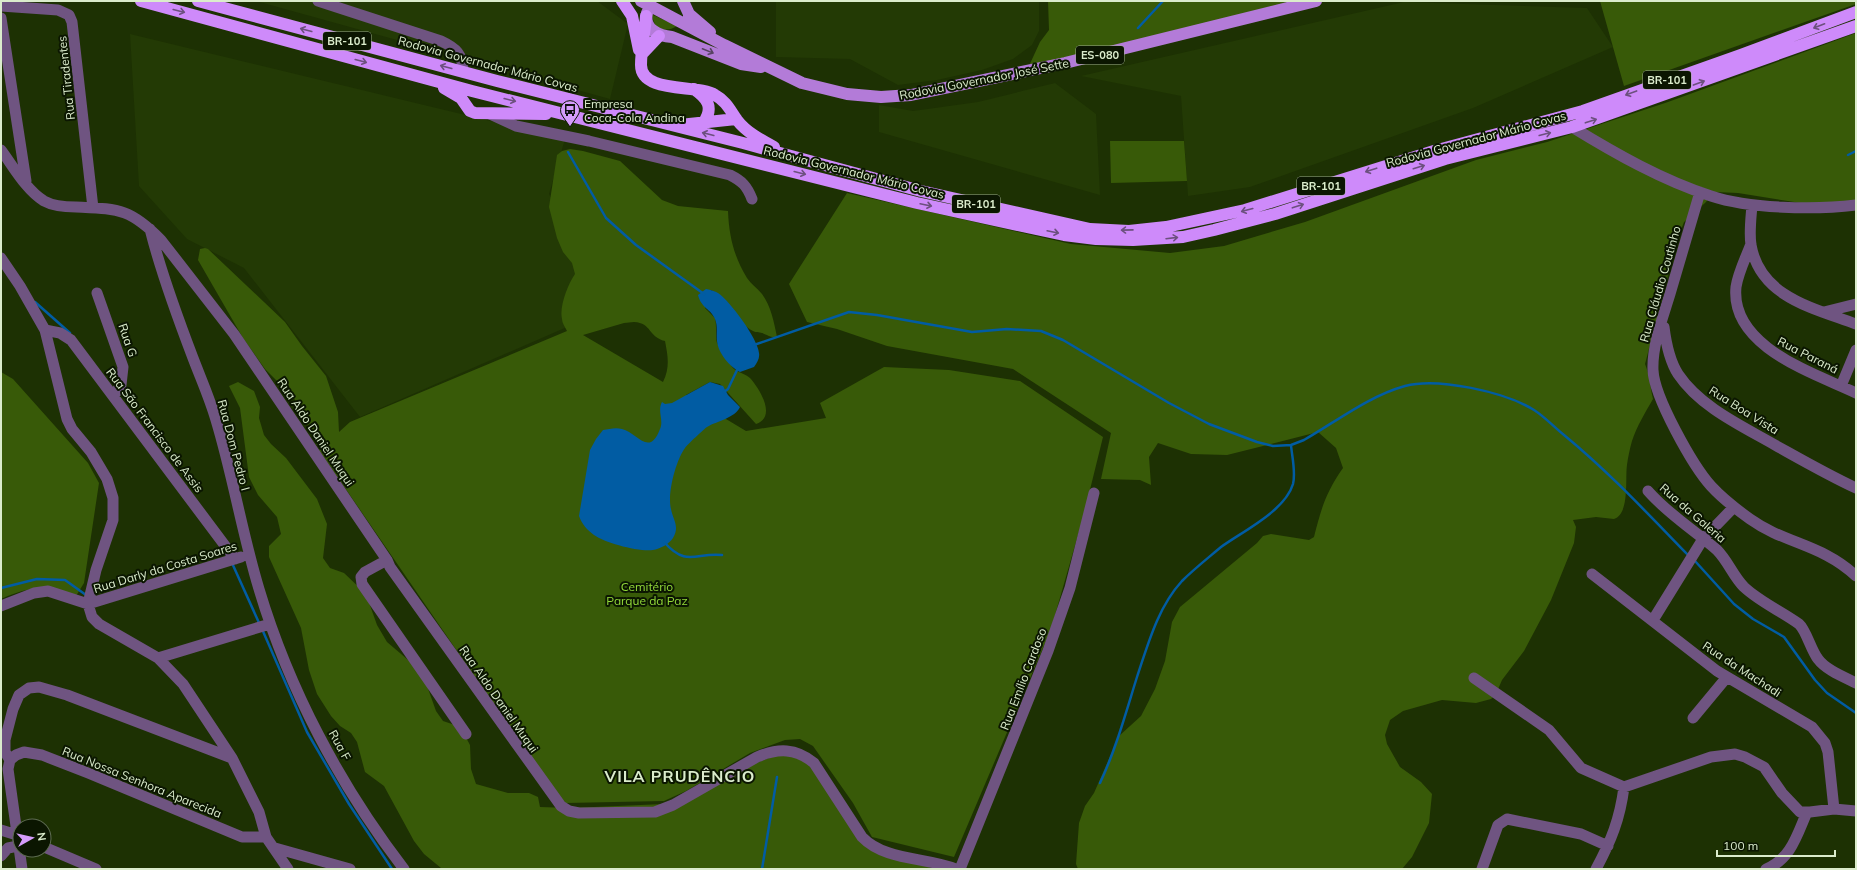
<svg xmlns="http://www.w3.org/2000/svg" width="1857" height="870" font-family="Mulish,sans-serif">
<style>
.built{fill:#233a05}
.green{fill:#385a08;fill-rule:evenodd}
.water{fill:#015ca3}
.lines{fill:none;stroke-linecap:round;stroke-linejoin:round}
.stream{stroke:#015ca3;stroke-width:2.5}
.minor{stroke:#6f5481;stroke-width:11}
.major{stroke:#b37bd8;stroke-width:12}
.highway{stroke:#ce8afa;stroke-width:12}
.oneway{stroke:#6c507e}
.oneway2{stroke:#574362}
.labels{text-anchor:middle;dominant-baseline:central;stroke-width:4;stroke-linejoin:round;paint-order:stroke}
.shield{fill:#0b1601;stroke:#9dac8f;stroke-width:1}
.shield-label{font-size:11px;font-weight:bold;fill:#dbeccc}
.street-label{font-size:12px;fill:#dbeccc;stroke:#0b1601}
.poi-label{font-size:12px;fill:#dbeccc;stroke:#0b1601;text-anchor:start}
.park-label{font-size:12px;fill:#94db3a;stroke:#0b1601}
.district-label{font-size:16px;font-weight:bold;letter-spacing:1px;fill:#dbeccc;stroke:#0b1601}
</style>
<rect width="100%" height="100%" fill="#1d3103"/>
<path class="built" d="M256,1H597L628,24L610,99Z
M776,1H1039V31L1032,45L1013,59L982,70L937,80L898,85L850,59L776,57Z
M1404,2L1587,8L1613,47L1473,108L1250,187L1188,196L1181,96L1081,76Z
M130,34L565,139L549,194L590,279L567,327L360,417L244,268L187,239L139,186Z
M1055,83L1096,114L1100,195L879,132V105L913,111L978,102Z"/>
<path class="green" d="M1048,1H1300L1028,68L1040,42L1049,30Z
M1600,1H1856V4L1624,86Z
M651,14L677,26C669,31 664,30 656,27Z
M1856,33V203L1807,204L1738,193L1715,192L1705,203L1684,222L1672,253L1667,280L1645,364C1650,376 1650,387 1653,399C1645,413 1637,426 1632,441C1630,448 1628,457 1627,465C1625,478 1630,514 1614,519L1596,517L1573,520L1576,527L1574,543L1551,600L1524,651L1502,680L1496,694L1491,699L1476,703L1442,700L1403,711L1390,720L1385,735L1387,744L1400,767L1421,782L1432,794L1429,823L1412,857L1402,869H1078L1076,864L1079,823L1085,806L1094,793L1119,736L1141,716L1155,689L1165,661L1172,622L1180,607L1257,543L1263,536L1271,534L1309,540L1314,537C1321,509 1326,492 1343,468L1336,448L1318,432L1227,455L1191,454L1158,443L1149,457L1151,485L1140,480L1101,479L1111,433L1013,369L887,346L837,329L807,322L789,284L847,193L1071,244L1170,253L1224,246L1305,222L1476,160L1547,142L1668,102Z
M1110,141H1184L1187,181L1111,183Z
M570,149L583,151L620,161L662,200L678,206L728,211C729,236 734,257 747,278C751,284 757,288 762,294C771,306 774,322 777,337C770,338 768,335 762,333C759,332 756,333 753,331C735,322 731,300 711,290L705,308L715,318C717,326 715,336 717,343C720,348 730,365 734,369C739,373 746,374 750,378C760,389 777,417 756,424L720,384L710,382L686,395L746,431L826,418L820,403L884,367L949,370L1020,381L1103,437L1084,514L1051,629L954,857L872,837L853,803L813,746L800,739L785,740L750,753L686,791L664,801L566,803L556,795L319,450L323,446L317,445L294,398L265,369L243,338L198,260L200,249L205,248L208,249L285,322L302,346L326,376L338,412L339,432L350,422L567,331C565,327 562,323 562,319C559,307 568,284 575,274L572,263L563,252L557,238L549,207L557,155L562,151ZM634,322C652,323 648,337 665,341C668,357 670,367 663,382L583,335L624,323Z
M1,372L13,379L88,463L99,483L84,583L76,596C41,588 36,584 1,599Z
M238,382L254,391L260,407L259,418L264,435L271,444L286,458L317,499L327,524L323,558L330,568L344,573L366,594L377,625L387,642L414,665L426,683L436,711L443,721L455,725L463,732L470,745L471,769L476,784L508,793H529L538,797L540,807L570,808L664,804L748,766L783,753L803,755L870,847L935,869L441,868L424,854L414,841L384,786L365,772L357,742L351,733L340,726L331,716L317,694L309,670L301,628L269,557V546L281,534L277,517L258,495L249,477L240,408L229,386Z"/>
<path class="water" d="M706,289C711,290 715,291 718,293C730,301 758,339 759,353C760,358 757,363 754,367L740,372C730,367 718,353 717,341C716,334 718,326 715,319C711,309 701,308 698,295Z
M710,382L723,386L728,395L740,407C735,418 717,421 707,427C704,429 687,445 685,448C676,460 667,494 671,509C673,520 680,526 673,538C669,544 660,549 653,550C639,552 605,543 594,535C587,530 582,524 579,516L590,450L596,439L603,430C609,429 616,427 622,429C637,432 649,458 660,429C664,420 657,411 662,402L665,404L672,403Z"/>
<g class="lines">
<path class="stream" d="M1138,28L1163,1
M568,152L606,218L636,245L704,294
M1848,155L1856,151
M35,302L70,333
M754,345L849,312L877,315L972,332L1007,329L1041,331L1063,340L1169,403L1209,424L1257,442L1273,446L1291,445L1304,440C1337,421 1369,396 1405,386C1438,377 1505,392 1534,410C1545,417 1554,427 1564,435C1609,472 1648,514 1688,555
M724,392L728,389L738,368
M664,542C687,568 696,552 722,555
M1695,561L1734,604L1753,619L1784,637L1815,680L1827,693L1856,713
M232,563L260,625
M1,588L37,579L65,580L86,595
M262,629L307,732L349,804L392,869
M1100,783C1116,749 1126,712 1137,677C1148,644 1158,607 1182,581C1194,569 1208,558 1221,547C1243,531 1285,511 1293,484C1296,472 1292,457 1291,445
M762,869L777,777"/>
<path class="minor" d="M318,1L441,41C456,48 463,54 463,72
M1,6L58,10L69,15L72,22L93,208
M1,18L26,181
M490,114L516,126L589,141L730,175C742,181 747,186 752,199
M1572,127C1616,154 1662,180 1711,196C1750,209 1815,210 1856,205
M1,150C13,166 26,190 44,201C53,206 66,207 76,207C118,209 130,208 161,240L234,334L387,560L390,567L561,806L569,811L579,813L655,812L673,805L757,757C778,748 796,748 814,763L862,837C885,861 926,857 956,869
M1700,192C1690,226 1680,260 1670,294C1663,317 1652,345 1653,370C1654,397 1693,466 1711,486C1722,498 1736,509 1750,519C1785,544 1822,544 1856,576
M1752,205C1751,218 1749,233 1751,245C1760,297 1813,308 1856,324
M150,229C161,273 177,316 193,358C201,379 210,399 216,420C233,476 242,533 259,589C289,689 340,786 404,869
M1751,244C1746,257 1738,273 1736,287C1730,347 1814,373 1856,393
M1,258L20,286L45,330L67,419L72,429L91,452L107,479L113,498V520L96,570L88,604L92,617L99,624L158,658L183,684L232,758L259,812L266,837L288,869
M97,293L123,367L121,385L114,395
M1824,312L1856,304
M1664,327C1666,343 1669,360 1678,374C1700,407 1742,426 1775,445C1802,460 1828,475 1856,488
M45,330L60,333L71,340L235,559
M1841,386L1856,350
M1648,491C1668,514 1694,530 1717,550C1728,561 1733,576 1744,587C1760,602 1781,611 1799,624C1806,630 1811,650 1818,659C1826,670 1844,677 1856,683
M387,560L365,572L361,577L362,584L466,734
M1592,574L1717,671L1812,727L1825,743L1828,752L1834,809
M1,606L34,593L48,591L88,604L241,557
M1653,620L1703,539L1734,507
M158,658L270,624
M1474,678L1549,730L1581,768L1624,787L1711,757L1735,754L1745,757L1764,767L1782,793L1800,812H1810L1834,809L1856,811
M1693,718L1727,677
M10,760L5,752V740L13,709L19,695L29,688L39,687L67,695L232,758
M10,760L16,755L24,752L42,755L88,773L242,837H266
M10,760L8,769L22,869
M1,830L20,836
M44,847L96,869
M275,848L350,869
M1,856L8,848L18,846
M960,869L1048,651L1070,588L1094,493
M1482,869L1498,825L1507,819L1581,834L1608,846
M1596,869C1611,841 1620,819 1624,787
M1766,869C1791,859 1797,835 1807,812"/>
<path class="major" d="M641,1L724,45L802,83L847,94L881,97L911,95L1065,63L1316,1
M683,1L689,14V21
M647,13C643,29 659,36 672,37L741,64L761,67
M689,14L710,32"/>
<path class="highway" d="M141,1L472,91L917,203L1064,235L1096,239L1133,240L1183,237L1214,230L1275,214L1445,159L1572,127L1856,26
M198,1L497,81L743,143L921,191L1090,229L1129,231L1166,227L1245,210L1434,151L1583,111L1741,55L1856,12
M622,1L632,16L639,50
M646,16C645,32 641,49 641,65C641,94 698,84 715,95C726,101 730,110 737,120C746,132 761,140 774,147
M643,53L659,36
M444,88L461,98L470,111L475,113L546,114
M694,89C707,98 714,107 704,122
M680,125L736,119"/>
</g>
<defs><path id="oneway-shaft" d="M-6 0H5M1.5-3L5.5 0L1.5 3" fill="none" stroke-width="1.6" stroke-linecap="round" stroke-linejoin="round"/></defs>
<g class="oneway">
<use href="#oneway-shaft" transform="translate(179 11) rotate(14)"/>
<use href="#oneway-shaft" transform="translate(1819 26) rotate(159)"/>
<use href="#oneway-shaft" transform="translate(306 30) rotate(-165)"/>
<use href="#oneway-shaft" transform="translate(361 61) rotate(15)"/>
<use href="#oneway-shaft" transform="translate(446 67) rotate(-165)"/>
<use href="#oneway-shaft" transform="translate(1699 83) rotate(-20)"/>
<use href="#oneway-shaft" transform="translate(1631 93) rotate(160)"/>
<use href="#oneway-shaft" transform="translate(510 100) rotate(14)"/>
<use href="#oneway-shaft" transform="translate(1591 121) rotate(-18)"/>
<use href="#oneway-shaft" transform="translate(708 134) rotate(-166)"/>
<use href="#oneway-shaft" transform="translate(1545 134) rotate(-14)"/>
<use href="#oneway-shaft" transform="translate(1419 167) rotate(-17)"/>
<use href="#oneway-shaft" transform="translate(1371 170) rotate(162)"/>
<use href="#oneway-shaft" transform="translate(800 173) rotate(14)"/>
<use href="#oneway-shaft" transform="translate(926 205) rotate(12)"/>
<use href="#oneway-shaft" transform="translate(1298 206) rotate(-18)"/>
<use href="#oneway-shaft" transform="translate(1247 210) rotate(165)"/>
<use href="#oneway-shaft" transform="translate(1127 230) rotate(179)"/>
<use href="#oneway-shaft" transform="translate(1053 232) rotate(12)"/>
<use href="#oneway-shaft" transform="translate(1172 238) rotate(-7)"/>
</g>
<use class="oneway2" href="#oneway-shaft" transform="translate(708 51) rotate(22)"/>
<defs>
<g id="bus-pin" transform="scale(1)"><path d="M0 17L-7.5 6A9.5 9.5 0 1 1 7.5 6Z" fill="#d59cfb" stroke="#0b1601"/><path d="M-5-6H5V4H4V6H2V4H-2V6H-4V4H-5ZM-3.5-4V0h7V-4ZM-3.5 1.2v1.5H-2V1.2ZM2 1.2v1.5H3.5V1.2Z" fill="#111"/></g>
</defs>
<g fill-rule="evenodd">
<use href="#bus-pin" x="570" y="110"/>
</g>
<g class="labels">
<g class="shield">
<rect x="323" y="32" width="48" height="18" rx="3"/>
<rect x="1076" y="46" width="48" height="18" rx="3"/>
<rect x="1643" y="71" width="48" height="18" rx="3"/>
<rect x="1297" y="177" width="48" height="18" rx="3"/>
<rect x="952" y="195" width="48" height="18" rx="3"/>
</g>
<g class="shield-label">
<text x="347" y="41">BR-101</text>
<text x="1100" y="55">ES-080</text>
<text x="1667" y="80">BR-101</text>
<text x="1321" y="186">BR-101</text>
<text x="976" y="204">BR-101</text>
</g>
<g class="street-label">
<text transform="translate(488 64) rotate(15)">Rodovia Governador Mário Covas</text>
<text transform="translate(66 78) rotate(-96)">Rua Tiradentes</text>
<text transform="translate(984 79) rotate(-11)">Rodovia Governador José Sette</text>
<text transform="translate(1476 139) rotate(-15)">Rodovia Governador Mário Covas</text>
<text transform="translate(854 172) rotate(14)">Rodovia Governador Mário Covas</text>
<text transform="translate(1660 284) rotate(-74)">Rua Cláudio Coutinho</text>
<text transform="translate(128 340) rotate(71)">Rua G</text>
<text transform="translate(1808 355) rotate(27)">Rua Paraná</text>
<text transform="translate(1744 410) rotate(32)">Rua Boa Vista</text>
<text transform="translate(155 430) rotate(53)">Rua São Francisco de Assis</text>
<text transform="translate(316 432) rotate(56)">Rua Aldo Daniel Muqui</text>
<text transform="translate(234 445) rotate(75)">Rua Dom Pedro I</text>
<text transform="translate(1693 513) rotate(41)">Rua da Galeria</text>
<text transform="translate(165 567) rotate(-17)">Rua Darly da Costa Soares</text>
<text transform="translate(1742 669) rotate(33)">Rua da Machadi</text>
<text transform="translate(1023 679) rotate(-69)">Rua Emílio Cardoso</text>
<text transform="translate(499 699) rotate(55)">Rua Aldo Daniel Muqui</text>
<text transform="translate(340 745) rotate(61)">Rua F</text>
<text transform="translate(142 782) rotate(22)">Rua Nossa Senhora Aparecida</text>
</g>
<g class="poi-label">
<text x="584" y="103">Empresa<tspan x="584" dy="14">Coca-Cola Andina</tspan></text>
</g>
<g class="park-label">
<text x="647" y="586">Cemitério<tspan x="647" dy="14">Parque da Paz</tspan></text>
</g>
<g class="district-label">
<text x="680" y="776">VILA PRUDÊNCIO</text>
</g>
</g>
<rect width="1857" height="870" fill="none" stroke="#dbeccc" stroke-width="4"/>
<g transform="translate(32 838) rotate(82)"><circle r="19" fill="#0b1601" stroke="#5e6c52"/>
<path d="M0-3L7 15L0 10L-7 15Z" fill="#d59cfb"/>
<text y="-6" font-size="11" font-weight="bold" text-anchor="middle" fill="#dbeccc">N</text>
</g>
<path d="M1717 850v6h118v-6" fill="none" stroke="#dbeccc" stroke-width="2"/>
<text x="1723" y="850" font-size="12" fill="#dbeccc" stroke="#0b1601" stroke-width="3" paint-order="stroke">100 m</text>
</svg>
